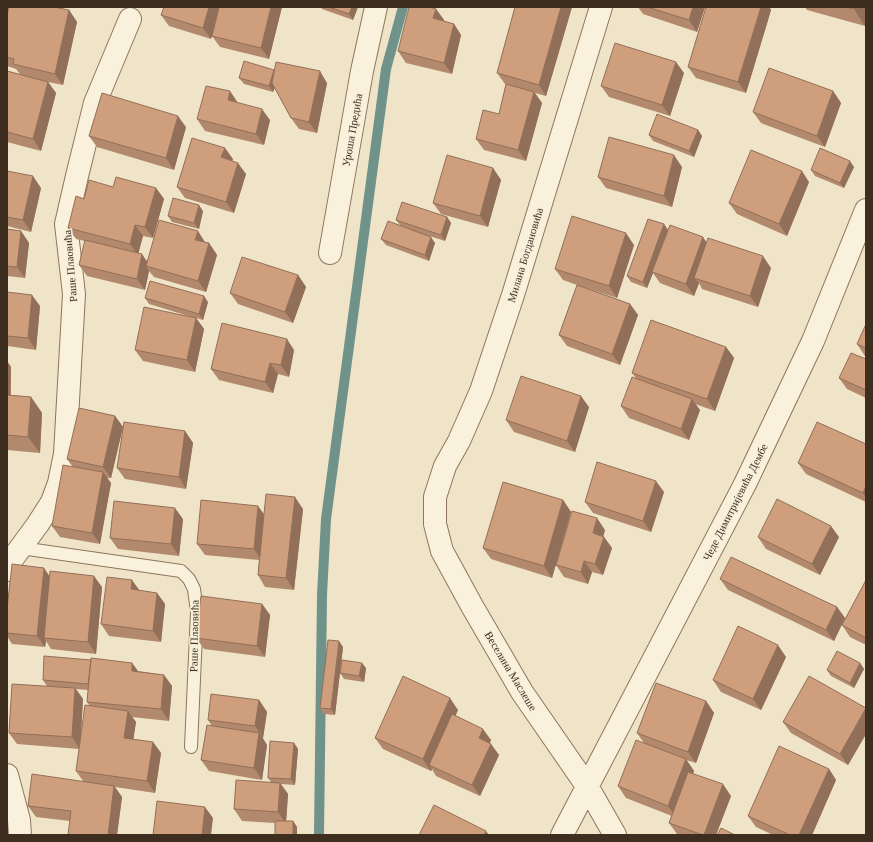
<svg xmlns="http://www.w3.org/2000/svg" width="873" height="842" font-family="Georgia,serif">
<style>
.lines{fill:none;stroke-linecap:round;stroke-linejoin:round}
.stream{stroke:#6f938a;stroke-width:10}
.lane-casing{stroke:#8d765c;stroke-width:14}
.street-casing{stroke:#8d765c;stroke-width:24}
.lane{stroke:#faf1dc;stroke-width:12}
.street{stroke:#faf1dc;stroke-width:22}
.wall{fill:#b2896c;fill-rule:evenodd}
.shaded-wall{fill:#916f58}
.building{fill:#cf9f7d;stroke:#916f58}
.labels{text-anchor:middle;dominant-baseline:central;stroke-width:3;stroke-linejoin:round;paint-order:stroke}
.street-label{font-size:11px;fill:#3d2e20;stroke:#f7eed8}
</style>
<rect width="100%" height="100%" fill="#f0e4c8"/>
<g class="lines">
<path class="stream" d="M319,835L322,595L326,519L386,69L403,7"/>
<g class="lane-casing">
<path id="lane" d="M21,548L181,571L189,579L194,589L197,612L191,747"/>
</g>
<g class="street-casing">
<path id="street" d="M601,7L513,295L481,391L459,441L445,466L435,497V524L442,551L472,606L522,692L587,786L615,835
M330,253L362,71L376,7
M7,570L13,558L38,524L52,502L59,483L65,454L74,294L66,224L77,176L95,103L130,19
M7,775L19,820L20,835
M562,835L745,484L813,341L866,210"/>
</g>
<use href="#lane" class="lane"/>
<use href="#street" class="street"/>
</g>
<path class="wall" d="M282,7L269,59L220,47L212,36L211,39L169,26L161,15Z
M321,7H358L353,20L322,9Z
M515,7H572L546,96L535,93L542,103L526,161L484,150L476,139L499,114L506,84H505L497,73Z
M638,7H705L697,32L643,14Z
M706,7H769L771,10L746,93L696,78L688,67Z
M805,7H866V22L865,26L807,10Z
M436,9L444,20V21L454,24L461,35L452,74L406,63L398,51Z
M69,10L77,22L63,85L48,82L56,93L41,151L7,142V71L20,74L16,69L7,66V15Z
M274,70H275L327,83L317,133L299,129L291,118L275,88L273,92L244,84L239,78Z
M684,73L670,116L609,97L601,86Z
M833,91L841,103L825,147L761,123L753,112Z
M238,103L270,120L264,145L205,131L197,119Z
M186,127L174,170L97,147L89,136Z
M698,130L702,136L694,157L653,141L649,135Z
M233,159L232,161L246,174L234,213L185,198L177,187Z
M682,167L672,207L606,188L598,177Z
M854,167L844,188L815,176L811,170Z
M493,168L501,180L488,227L441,214L433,203Z
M7,171L41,188L31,232L7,226Z
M809,182L787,236L737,214L729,203Z
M113,187L156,188L164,199L153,238L143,236L138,253L147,261L205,242L209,243L217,255L206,292L154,277L149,271L145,290L87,276L79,265L85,241L76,239L68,228Z
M203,211L199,229L172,222L168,216Z
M447,217L451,223L445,241L420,233L435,243L429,261L386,245L381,239L400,225L396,220Z
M664,224L668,230L706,242L771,268L758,307L702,289L699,283L694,296L660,283L653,273L647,288L631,282L627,276Z
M7,229L21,231L29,243L25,278L7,276Z
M634,245L617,298L580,286L630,304L638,315L620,365L567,346L559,335L577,285L563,280L555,269Z
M298,275L306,287L293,323L238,304L230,293Z
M7,292L40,306L36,350L7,346Z
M145,298L208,302L203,320L196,318L204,329L195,372L143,361L135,350L195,318L149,304Z
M866,324V356H865L857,344Z
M726,347L734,358L715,411L695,404L700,410L689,440L629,418L621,406L636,378L632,373Z
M294,350L289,377L278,374L273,393L219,380L211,369Z
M866,359V398L847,389L839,378Z
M7,361L11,367V395L31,397L42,413L40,453L7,450Z
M589,407L575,452L514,432L506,420Z
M115,416L123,427L111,478H107L111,483L100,544L60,537L52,526L72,466L67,459Z
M185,431L193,443L186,489L125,479L117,468Z
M866,444V502L806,474L798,463Z
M664,492L651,532L593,513L585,502Z
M563,500L571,512L552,578L491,559L483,548Z
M303,509L294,590L265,587L258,575L259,560L205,555L197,544L264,514Z
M183,519L179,556L118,549L110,538Z
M605,530L603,536L612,548L603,575L592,572L588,584L564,577L556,565Z
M758,537H839L820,575L766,549Z
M49,576L102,587L96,654L51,649L46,641L45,647L12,644L7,636V609Z
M720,579L837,607L845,618L834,641L728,590Z
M866,580V645L850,637L842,625Z
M157,593L165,604L161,642L109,636L101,624Z
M262,604L270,615L265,657L204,649L196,638Z
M343,647L335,715L324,714L320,708Z
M786,657L761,710L721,692L713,680Z
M132,663L138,671L164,675L172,686L169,721L132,717L136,722L133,739L153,742L161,753L155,793L115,787L122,797L117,835H68L70,821L36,817L28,806L83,781L76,771L79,749L17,744L9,733L47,686L43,680ZM76,689L88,690L87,702L90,706L81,736L83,699Z
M860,663L864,669L854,688L831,676L827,670Z
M366,668L364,682L344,679L340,673Z
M259,700L267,712L263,738L267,745L262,780L209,771L201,760L212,726L208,720Z
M706,701L714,713L696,763L686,760L694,771L693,773L731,796L716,835H680L677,834L669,823L672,816L626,798L618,786L644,743L637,733Z
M458,710L455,716L491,740L490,743L499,755L480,796L436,776L432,769L431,771L383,749L375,738Z
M783,722L866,734L848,765L791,733Z
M294,743L298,749L295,785L281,784L288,794L286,821H293L297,827V835H275V823L242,821L234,809L271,782L268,778Z
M829,769L836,780L812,835H773L756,827L748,816Z"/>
<path class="shaded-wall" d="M209,7H221L211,39L203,28Z
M271,7H282L269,59L261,48Z
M352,7H358L353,20L349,14Z
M561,7H572L546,96L539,85Z
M693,7H705L697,32L689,20Z
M761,7H769L771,10L746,93L738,82Z
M854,7H866V22L865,26L854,9Z
M436,9L444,20L441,30L433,18Z
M69,10L77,22L63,85L55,74Z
M454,24L461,35L452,74L444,63Z
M676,62L684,73L670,116L662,105Z
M274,70L278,75L273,92L269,86Z
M320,71L327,83L317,133L309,122Z
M48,82L56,93L41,151L33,139Z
M230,91L238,103L228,100Z
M833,91L841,103L825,147L817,136Z
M534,92L542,103L526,161L518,150Z
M262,109L270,120L264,145L256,134Z
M178,116L186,127L174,170L166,158Z
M698,130L702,136L694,157L689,151Z
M225,148L233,159L229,169L221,157Z
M674,155L682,167L672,207L664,196Z
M850,161L854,167L844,188L840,183Z
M238,163L246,174L234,213L226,202Z
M493,168L501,180L488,227L480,216Z
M802,171L809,182L787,236L779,224Z
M33,176L41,188L31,232L23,220Z
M156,188L164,199L153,238L145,227Z
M199,205L203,211L199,229L194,223Z
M447,217L451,223L445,241L441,235Z
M664,224L668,230L652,272L653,273L647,288L643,282Z
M135,225L143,236L138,255L130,244Z
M21,231L29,243L25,278L17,267Z
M198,231L205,242L195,240Z
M626,233L634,245L617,298L609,286Z
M431,237L435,243L429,261L425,255Z
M703,237L711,249L694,278L699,283L694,296L686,284Z
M209,243L217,255L206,292L198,281Z
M142,254L150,266H146L149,271L145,290L137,279Z
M763,256L771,268L758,307L750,296Z
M298,275L306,287L293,323L285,312Z
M32,295L40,306L36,350L28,338Z
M204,296L208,302L203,320L199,314Z
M630,304L638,315L620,365L612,354Z
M196,318L204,329L195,372L187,360Z
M287,339L294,350L289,377L281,365Z
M726,347L734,358L715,411L707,399Z
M7,361L11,367L10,399L7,394Z
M270,363L278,374L273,393L265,382Z
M581,396L589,407L575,452L567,441Z
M31,397L42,413L40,453L28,437Z
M692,399L700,410L689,440L681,429Z
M115,416L123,427L111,478L103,467Z
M185,431L193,443L186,489L179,477Z
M103,472L111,483L100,544L92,533Z
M656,481L664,492L651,532L643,521Z
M866,486V498L863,493Z
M295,497L303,509L294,590L286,578Z
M563,500L571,512L552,578L544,566Z
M258,506L266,517L262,561L254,549Z
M175,508L183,519L179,556L171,544Z
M597,518L605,530L601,545L593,533Z
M831,526L839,537L820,575L812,564Z
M604,537L612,548L603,575L595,564Z
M584,561L592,572L588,584L581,572Z
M44,568L52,580L44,638L46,641L45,647L37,636Z
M94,576L102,587L96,654L88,642Z
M132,580L140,591L131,589Z
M157,593L165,604L161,642L153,631Z
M262,604L270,615L265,657L257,646Z
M837,607L845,618L834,641L826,630Z
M339,641L343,647L335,715L331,709Z
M778,645L786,657L761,710L753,699Z
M132,663L140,674L132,671Z
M362,663L366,668L364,682L359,676Z
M860,663L864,669L854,688L850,683Z
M164,675L172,686L169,721L161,709Z
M75,688L83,699L80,749L72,737Z
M450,698L458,710L433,767L429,765L432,769L431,771L423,759Z
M259,700L267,712L263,738L255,726Z
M706,701L714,713L696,763L688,752Z
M866,708V734L848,765L840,754Z
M128,711L136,722L132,749L124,738Z
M483,729L491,740L487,749L479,738Z
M259,733L267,745L262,780L254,768Z
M153,742L161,753L155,793L147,781Z
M294,743L298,749L295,785L291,779Z
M491,744L499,755L480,796L472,785Z
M686,759L694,771L676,817L668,806Z
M829,769L836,780L812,835H799Z
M280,783L288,794L286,824L278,812Z
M723,784L731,796L716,835H704Z
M114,786L122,797L117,835H108Z
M205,807L213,818L211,835H202Z
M293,821L297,827V835H293Z
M486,831L489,835H484Z"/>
<path class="building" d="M9,7H54L69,10L55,74L13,64L14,59L7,57V15Z
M164,7H209L203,28L161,15Z
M219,7H271L261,48L212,36Z
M329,7H352L349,14Z
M409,7H429L436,9L433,18L454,24L444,63L398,51Z
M515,7H561L539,85L497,73Z
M647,7H693L689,20Z
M706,7H761L738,82L688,67Z
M845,7H854V9Z
M615,43L676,62L662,105L601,86Z
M244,61L274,70L269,86L239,78Z
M276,62L320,71L309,122L291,118L272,83Z
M769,68L833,91L817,136L753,112Z
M7,71L48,82L33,139L7,132Z
M506,84L534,92L518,150L476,139L483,110L499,114Z
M206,86L230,91L228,100L262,109L256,134L197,119Z
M102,93L178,116L166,158L89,136Z
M657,114L698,130L689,151L649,135Z
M609,137L674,155L664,196L598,177Z
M192,138L225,148L221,157L238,163L226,202L177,187Z
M820,148L850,161L840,183L811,170Z
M751,150L802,171L779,224L729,203Z
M447,155L493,168L480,216L433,203Z
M7,171L33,176L23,220L7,217Z
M116,177L156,188L145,227L135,225L130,244L68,228L76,196L84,199L89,180L113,187Z
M173,198L199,205L194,223L168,216Z
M402,202L447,217L441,235L396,220Z
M572,216L626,233L609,286L555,269Z
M648,219L664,224L643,282L627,276Z
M159,220L198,231L195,240L209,243L198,281L146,266Z
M388,221L431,237L425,255L381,239Z
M670,225L703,237L686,284L652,272Z
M7,229L21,231L17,267L7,266Z
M708,238L763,256L750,296L694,278Z
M85,240L142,254L137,279L79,265Z
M242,257L298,275L285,312L230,293Z
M150,281L204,296L199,314L145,298Z
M577,285L630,304L612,354L559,335Z
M7,292L32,295L28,338L7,336Z
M144,307L196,318L187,360L135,350Z
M651,320L726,347L707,399L632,373Z
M222,323L287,339L281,365L270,363L265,382L211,369Z
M866,324V348L857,344Z
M851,353L866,359V390L839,378Z
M521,376L581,396L567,441L506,420Z
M632,377L692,399L681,429L621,406Z
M7,395L31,397L28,437L7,435Z
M79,408L115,416L103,467L67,459Z
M124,422L185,431L179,477L117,468Z
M817,422L866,444V486L863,493L798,463Z
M597,462L656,481L643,521L585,502Z
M63,465L103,472L92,533L52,526Z
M503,482L563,500L544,566L483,548Z
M266,494L295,497L286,578L258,575Z
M777,499L831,526L812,564L758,537Z
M201,500L258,506L254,549L197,544Z
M114,501L175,508L171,544L110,538Z
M572,511L597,518L593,533L604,537L595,564L584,561L581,572L556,565Z
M731,557L837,607L826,630L720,579Z
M12,564L44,568L37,636L7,633V609Z
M50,571L94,576L88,642L44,638Z
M107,577L132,580L131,589L157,593L153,631L101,624Z
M866,580V638L842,625Z
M201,596L262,604L257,646L196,638Z
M738,626L778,645L753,699L713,680Z
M328,640L339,641L331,709L320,708Z
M837,651L860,663L850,683L827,670Z
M44,656L91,660L88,684L43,680Z
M91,658L132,663V671L164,675L161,709L87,702Z
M342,660L362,663L359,676L340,673Z
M403,676L450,698L423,759L375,738Z
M809,676L866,708L840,754L783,722Z
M656,683L706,701L688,752L637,733Z
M12,684L75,688L72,737L9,733Z
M211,694L259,700L255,726L208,720Z
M85,705L128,711L124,738L153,742L147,781L76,771Z
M452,714L483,729L479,738L491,744L472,785L429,765Z
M207,725L259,733L254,768L201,760Z
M636,740L686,759L668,806L618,786Z
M270,741L294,743L291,779L268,778Z
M779,746L829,769L799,835H790L748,816Z
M688,772L723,784L704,835H703L669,823Z
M32,774L114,786L108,835H68L71,811L28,806Z
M236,780L280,783L278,812L234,809Z
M157,801L205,807L202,835H153Z
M434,805L486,831L484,835H419Z
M275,821H293V835H275Z
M721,828L735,835H717Z"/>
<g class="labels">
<g class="street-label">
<text transform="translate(352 130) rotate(-80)">Уроша Предића</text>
<text transform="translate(525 255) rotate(-73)">Милана Богдановића</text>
<text transform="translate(70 266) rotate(-95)">Раше Плаовића</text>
<text transform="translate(735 502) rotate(-63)">Чеде Димитријевића Дембе</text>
<text transform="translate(194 636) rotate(-89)">Раше Плаовића</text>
<text transform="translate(511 671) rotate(59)">Веселина Маслеше</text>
</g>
</g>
<rect width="873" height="842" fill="none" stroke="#3d2e20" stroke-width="16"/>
</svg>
